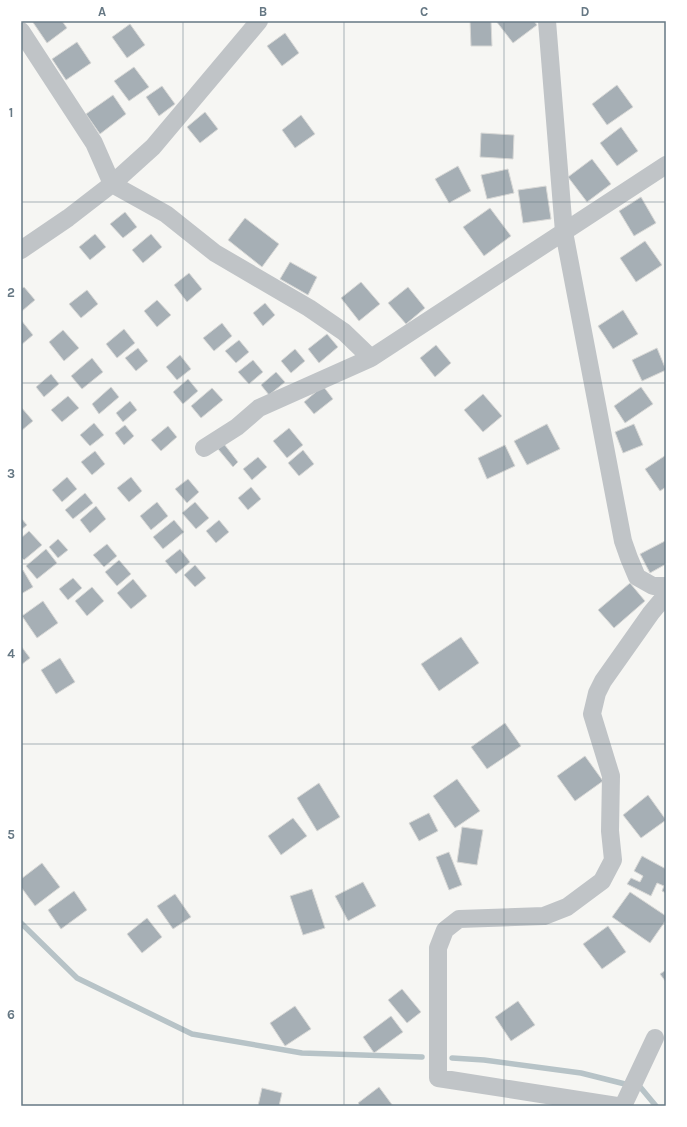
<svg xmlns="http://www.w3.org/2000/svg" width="687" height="1127" font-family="Karla,sans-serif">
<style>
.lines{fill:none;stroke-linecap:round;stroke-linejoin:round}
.stream{stroke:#b7c3c7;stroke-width:5.5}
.building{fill:#a6afb5;stroke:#d8d8d6}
.minor{stroke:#c0c4c7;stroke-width:18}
.grid{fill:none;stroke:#667884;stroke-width:1;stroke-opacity:0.55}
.neatline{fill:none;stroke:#667884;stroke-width:1.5}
.grid-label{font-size:13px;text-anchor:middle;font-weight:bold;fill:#667884}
</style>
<rect width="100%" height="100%" fill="#f6f6f3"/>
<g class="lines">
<path class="stream" d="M21,923L77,978L192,1034L302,1053L422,1057
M452,1058L484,1060L581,1073L641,1088L656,1106"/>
</g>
<path class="building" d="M32,21H62L67,28L47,43Z
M470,21H491L492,46H471Z
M496,21H534L537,25L513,43Z
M130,24L145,45L127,58L112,37Z
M285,33L299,53L282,66L267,46Z
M77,42L91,63L66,80L52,59Z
M134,67L149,87L129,101L114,81Z
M617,85L633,107L607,125L592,104Z
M162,86L175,104L159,116L146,97Z
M113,95L126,114L100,134L86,114Z
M205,112L218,129L200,143L187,127Z
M301,115L315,134L295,148L282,130Z
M621,127L638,151L617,166L600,143Z
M481,133L514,135L513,159L480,157Z
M592,159L611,184L587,202L568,177Z
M458,166L471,191L449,203L435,179Z
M508,169L514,193L487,199L481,175Z
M546,186L551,219L523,223L518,190Z
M641,197L656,223L634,236L619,211Z
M490,208L511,236L484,256L463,227Z
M125,212L137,227L123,238L110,224Z
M245,218L279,244L262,267L228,240Z
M95,234L106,247L90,260L79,247Z
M151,234L162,247L143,263L132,250Z
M645,241L662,265L636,282L620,258Z
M290,262L317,277L308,295L280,279Z
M189,273L202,289L187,302L174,285Z
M361,282L380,304L359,321L341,298Z
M24,287L35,300L22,311L21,289Z
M408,287L425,308L406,324L388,303Z
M87,290L98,304L81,318L69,304Z
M157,300L171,315L157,327L144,311Z
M265,303L275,315L263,326L253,313Z
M623,310L638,334L613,349L598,326Z
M21,320L33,335L21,345Z
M222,323L232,336L214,351L203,338Z
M124,329L135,343L117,358L106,344Z
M63,330L79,348L64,361L49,342Z
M327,334L338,347L319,363L308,349Z
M239,340L249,352L236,363L225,351Z
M436,345L451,363L435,377L420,358Z
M138,348L148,361L136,371L125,358Z
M657,348L666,370L642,381L632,360Z
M295,349L305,361L291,373L281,361Z
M180,355L191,369L177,380L166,367Z
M92,358L103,372L82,389L71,376Z
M253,360L263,372L249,384L238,372Z
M276,372L285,382L269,395L261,385Z
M51,374L59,384L44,397L36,387Z
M188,379L198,391L183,404L173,392Z
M323,386L333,399L314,414L304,402Z
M111,387L119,397L99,414L92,404Z
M641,387L653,404L625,423L614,406Z
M212,388L223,400L201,418L191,406Z
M483,394L502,416L483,432L464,410Z
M68,396L79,408L62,422L51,410Z
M130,401L137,410L123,422L116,413Z
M21,407L33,421L21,431Z
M94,423L104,435L90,446L80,435Z
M547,424L560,449L527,465L514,441Z
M634,424L643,445L623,453L615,432Z
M125,425L134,436L124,445L115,433Z
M168,426L177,437L161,451L151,440Z
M289,428L303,445L287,458L273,441Z
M224,444L238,462L233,467L218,449Z
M505,445L515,466L487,479L478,458Z
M303,450L314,464L299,476L288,463Z
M95,451L105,464L92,475L81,462Z
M666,455V487L660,491L645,469Z
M258,457L267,467L252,480L243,469Z
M67,477L77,489L62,502L52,490Z
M131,477L142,491L129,502L117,488Z
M188,479L199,492L187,503L175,489Z
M251,487L261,499L248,510L238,498Z
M85,493L93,503L73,519L65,510Z
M157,502L168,516L151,530L140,516Z
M195,502L209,518L196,529L182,513Z
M96,506L106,519L90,533L80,520Z
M21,518L27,525L21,530Z
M174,520L184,532L163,549L153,537Z
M219,520L229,532L216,543L206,531Z
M29,531L42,545L24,560L21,557V538Z
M58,539L68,550L58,558L49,547Z
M665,541L666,543V564L650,573L640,554Z
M107,544L117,556L104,567L93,555Z
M46,549L57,563L37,579L26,566Z
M180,549L190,562L176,574L165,561Z
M119,560L131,574L117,586L105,572Z
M195,565L206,578L195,587L184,575Z
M23,570L33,587L21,594V572Z
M73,578L82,588L68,600L59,589Z
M133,579L147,596L131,609L117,593Z
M630,583L645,601L614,628L598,610Z
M92,587L104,601L87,616L75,601Z
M43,601L58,623L37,638L22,616Z
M461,637L479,663L439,691L421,664Z
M21,646L30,658L21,665Z
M60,658L75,682L56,694L41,670Z
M505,723L521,746L487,769L471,747Z
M585,756L603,781L575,801L557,776Z
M457,779L480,811L455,828L433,796Z
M319,783L340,817L317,831L297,798Z
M648,795L666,820L641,838L623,815Z
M429,813L438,831L419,841L409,823Z
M293,818L307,836L281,855L268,836Z
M462,827L483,830L477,865L457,862Z
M449,852L462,885L449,890L436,857Z
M642,856L666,869V893L662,891L664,886L657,883L651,896L627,884L631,878L640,882L643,876L634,871Z
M42,863L60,887L35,906L21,887V879Z
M363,882L376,906L348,921L335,896Z
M312,889L325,928L303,935L290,896Z
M74,891L87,910L61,929L48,910Z
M630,892L666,916V920L650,943L612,917Z
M175,894L191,917L173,929L157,906Z
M147,918L162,937L142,953L127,934Z
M608,926L626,952L602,969L583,944Z
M666,970V982L660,974Z
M402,989L421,1012L407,1023L388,1000Z
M518,1001L535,1025L511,1041L495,1017Z
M295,1006L311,1029L285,1046L270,1023Z
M391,1016L403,1032L374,1053L363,1037Z
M379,1087L393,1106H361L358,1103Z
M262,1088L282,1093L279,1106H258Z"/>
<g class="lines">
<path class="minor" d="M547,21L564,232L623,541L629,558L637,577L653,586H666
M21,31L94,143L112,184L166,214L215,253L309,308L344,332L371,358
M21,250L68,218L112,184L153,147L259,21
M204,448L237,427L259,408L371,358L666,165
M617,1106L438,1078V948L445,930L459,919L544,916L567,907L602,881L613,860L610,831L611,776L592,714L597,693L603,681L651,613L666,595
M623,1106L655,1038"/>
</g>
<path class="grid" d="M183,21V1106M344,21V1106M504,21V1106M21,202H666M21,383H666M21,564H666M21,744H666M21,924H666"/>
<rect width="687" height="1127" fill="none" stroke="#ffffff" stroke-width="44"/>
<rect x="22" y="22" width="643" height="1083" class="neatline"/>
<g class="grid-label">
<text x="102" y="16">A</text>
<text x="263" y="16">B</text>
<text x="424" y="16">C</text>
<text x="585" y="16">D</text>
<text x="11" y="117">1</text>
<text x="11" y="297">2</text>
<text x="11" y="478">3</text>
<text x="11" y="658">4</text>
<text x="11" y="839">5</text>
<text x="11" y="1019">6</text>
</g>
</svg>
